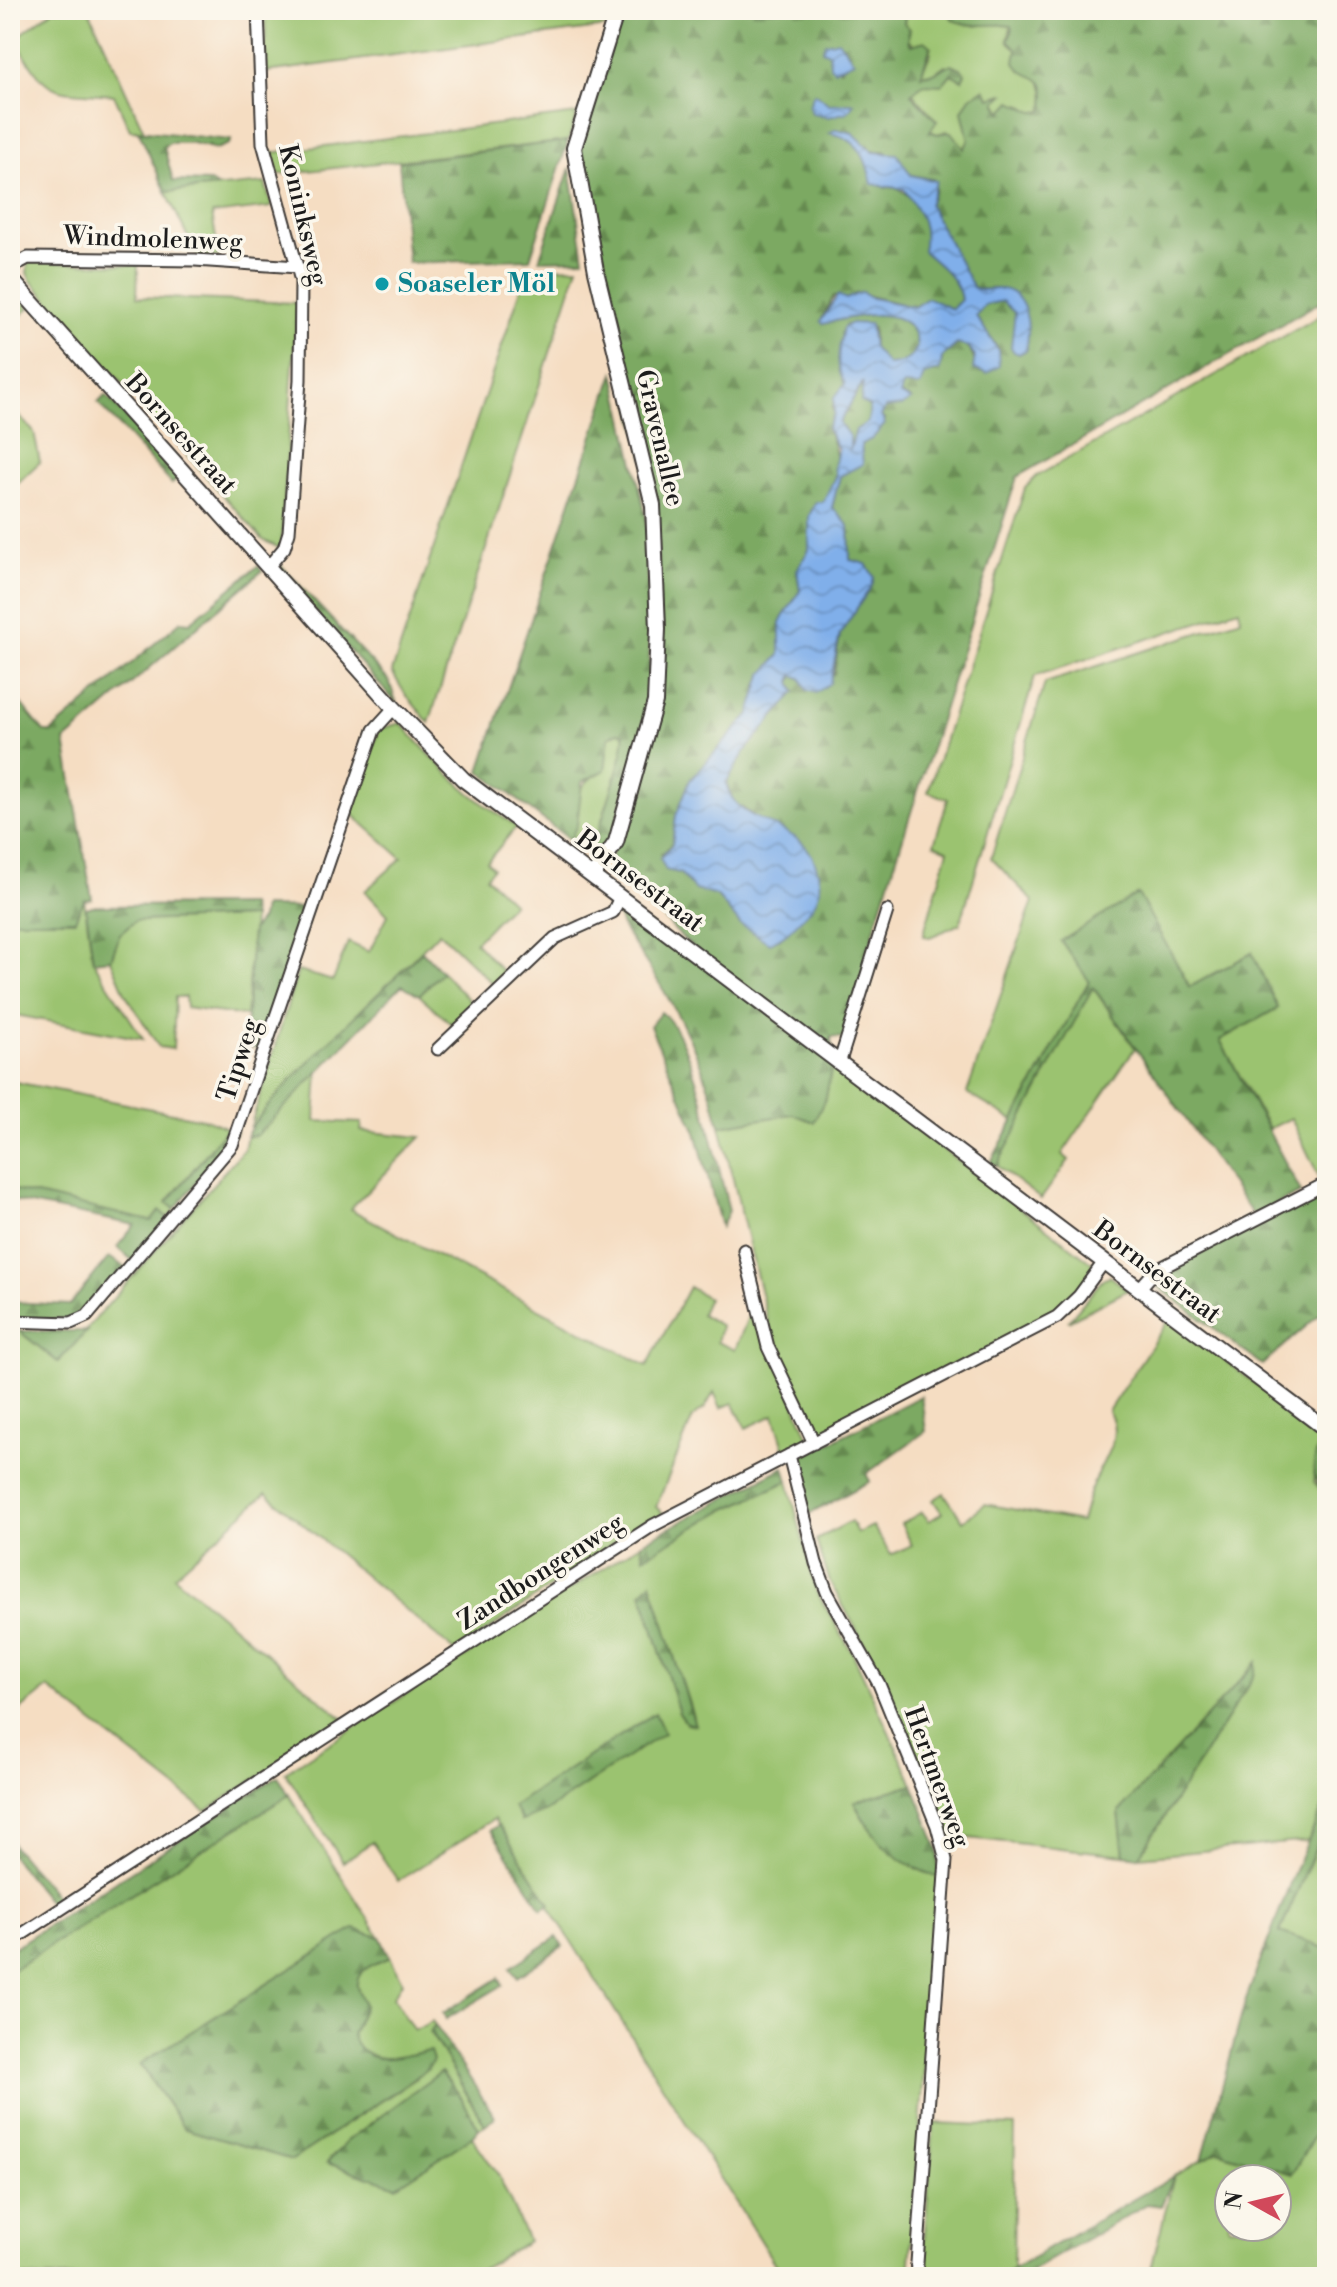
<svg xmlns="http://www.w3.org/2000/svg" width="1337" height="2287" font-family="'Libre Bodoni',serif">
<style>
.grass{fill:#9bc36f;stroke:#5c7046;stroke-width:2;fill-rule:evenodd}
.forest{fill:url(#forest-firs);stroke:#4c623f;stroke-width:2;fill-rule:evenodd}
.water{fill:url(#water-waves);stroke:#4e6683;stroke-width:2;fill-rule:evenodd}
.lines{fill:none;stroke-linecap:round;stroke-linejoin:round}
.minor-casing{stroke:#3d3935;stroke-width:15}
.tertiary-casing{stroke:#3d3935;stroke-width:18}
.minor{stroke:#fff;stroke-width:11}
.tertiary{stroke:#fff;stroke-width:14}
.culture-dot{fill:#0f9aa8;stroke:#fbf7ec;stroke-width:3}
.labels{text-anchor:middle;dominant-baseline:central;stroke-width:7;stroke-linejoin:round;paint-order:stroke}
.street-label{font-size:26px;fill:#1c1c1c;stroke:#fbf7ec}
.culture-label{font-size:26px;font-weight:bold;fill:#0d838f;stroke:#fbf7ec;text-anchor:start}
</style>
<defs>
<pattern id="forest-firs" width="22" height="20" patternUnits="userSpaceOnUse" patternTransform="scale(2)"><rect width="22" height="20" fill="#7ca962"/><path d="M5 1l3.5 6h-7zM16 11l3.5 6h-7z" fill="#658950"/></pattern>
<pattern id="water-waves" width="16" height="10" patternUnits="userSpaceOnUse" patternTransform="scale(2)"><rect width="16" height="10" fill="#80afea"/><path d="M0 5q4-4 8 0t8 0" fill="none" stroke="#688ebd"/></pattern>
</defs>
<rect width="100%" height="100%" fill="#fbf7ec"/>
<filter id="ink" filterUnits="userSpaceOnUse"><feTurbulence type="fractalNoise" baseFrequency=".0125" numOctaves="2"/><feDisplacementMap in="SourceGraphic" scale="16" xChannelSelector="R" yChannelSelector="G"/><feConvolveMatrix kernelMatrix="1 2 1 2 8 2 1 2 1" color-interpolation-filters="sRGB"/></filter>
<filter id="wash" filterUnits="userSpaceOnUse"><feTurbulence type="fractalNoise" baseFrequency=".006" numOctaves="4" result="noise"/><feDisplacementMap in="SourceGraphic" scale="32" xChannelSelector="R" yChannelSelector="G"/><feGaussianBlur stdDeviation="1.8" result="paint"/><feColorMatrix in="noise" values="0 0 0 0 0 0 0 0 0 0 0 0 0 0 0 0 0 1.4 0 .05"/><feComposite in="paint" operator="in"/></filter>
<g filter="url(#wash)">
<rect width="100%" height="100%" fill="#f5ddc2"/>
<path class="grass" d="M53,10H89L144,131L130,130L114,95C48,90 50,98 15,39Z
M265,10H612L606,27L266,72Z
M906,10H950V15L976,26L996,23L1011,26L1008,41L1017,49L1025,72C1045,78 1047,91 1043,111L1034,113L1021,104L1002,112L996,102L1002,94L991,98L984,89L962,111L969,140L964,149L947,131L937,134L929,130L937,121L912,92L926,83L942,84L951,74L964,78L945,65L934,73L921,74L931,53L922,42L917,46L908,40L904,24Z
M577,114L568,141L274,175L269,153Z
M265,183L272,207L212,214L219,257L197,256L166,192Z
M28,262L138,265L137,297L297,303L281,549L263,540L31,281L27,273Z
M578,267L429,723L405,694L392,672L528,268Z
M10,286L29,308L10,326Z
M1327,312V1178L1321,1181L1291,1118L1269,1129L1220,1040L1252,953L1190,987L1089,981L1014,1121L967,1093L1033,901L991,858L1045,683L1241,619L1239,609L1035,676L960,924L930,937L923,936L948,850L934,844L948,799L928,792L1025,488L1037,476Z
M10,407L34,432L40,462L10,490Z
M401,723C436,763 471,800 517,826L487,862L493,868L486,877L513,903L475,942L506,975L495,986L439,932L250,1128L298,971L333,981L348,942L369,952L388,915L365,891L402,858L351,813L379,729Z
M618,732L625,734C628,749 597,832 591,854L570,840C585,809 567,787 602,772L609,737Z
M84,899L93,961L143,1039L10,1014V920H74Z
M253,917L246,1016L186,1008L185,997H175L173,1049L159,1047L125,993L111,960L120,934L135,921Z
M442,972L475,1006L455,1027L419,995Z
M1092,986L1135,1048L1062,1154L1069,1160L1041,1199L997,1166Z
M832,1065L1095,1265L1067,1309L821,1436L770,1330L720,1126L792,1114L826,1097Z
M318,1072L315,1121L362,1123L361,1131L421,1137L350,1209L647,1366L689,1287L708,1298L701,1314L721,1326L717,1342L735,1350L754,1302L810,1441L786,1454L774,1415L746,1428L733,1403L721,1408L714,1392L705,1408L693,1417L656,1507L664,1514L615,1542L456,1652L266,1493L174,1576L346,1721L206,1811L48,1688L10,1718V1330L19,1331L58,1362L244,1149L247,1136L257,1135Z
M10,1081L208,1120L227,1128L167,1202L175,1209L168,1218L160,1211L151,1222L10,1189Z
M1110,1276L1128,1290L1068,1321L1104,1278Z
M1169,1319L1322,1433L1314,1482L1327,1497V1799L1308,1841L1139,1857L1254,1676L1256,1663L1119,1812L1124,1855L950,1836L876,1665L830,1582L816,1540L851,1521L857,1533L873,1526L891,1555L912,1545L901,1524L922,1512L929,1521L942,1513L933,1500L944,1493L963,1521L985,1504L1081,1522C1084,1510 1087,1498 1092,1486C1101,1461 1125,1437 1108,1411Z
M788,1481L816,1591L853,1654L913,1784L854,1803C876,1842 895,1863 938,1877L909,2277H783L494,1819L398,1881L372,1842L343,1862L285,1772L641,1544L644,1556L722,1511ZM651,1583L693,1717L686,1723L679,1713L642,1592ZM655,1713L521,1821L514,1806Z
M289,1795L380,1937L354,1929L140,2065L185,2129L292,2160L417,2078L422,2052C398,2060 362,2065 352,2035L364,2006C363,1999 359,1994 357,1987C354,1968 378,1963 390,1957L402,1982L393,1997L414,2031L432,2021L435,2025L430,2032L485,2125L479,2129L459,2094L441,2072L347,2141L327,2163L397,2186L472,2137L499,2176L528,2241L469,2277H10V1971Z
M1327,1822V1949L1280,1932Z
M1327,2108V2259L1309,2277H1149L1174,2176L1218,2151L1292,2174L1320,2111ZM1229,2179H1277V2227H1229Z
M934,2123L1015,2126L1013,2269L999,2277H921Z"/>
<path class="forest" d="M622,10H906L904,23L910,29L908,40L911,45L925,41L931,46L921,75L934,73L951,64L961,68L965,74L962,80L951,74L942,85L923,84L911,94L937,121L930,131L937,134L951,132L964,149L969,140L962,111L970,97L984,89L990,98L1004,95L996,102L1002,112L1012,101L1034,112L1043,111C1052,67 1028,85 1015,63L1017,49L1008,40L1012,32L1011,26C990,22 971,30 952,19L950,10H1327V298L1017,477L877,920L844,1038L831,1037L832,1052C774,1009 671,947 640,883L629,886L621,870L609,863L659,701L657,513L581,194V142ZM843,45L846,64L840,69L829,53ZM831,132L853,133L870,151H884L899,159L911,175L933,179L935,190L929,205L973,287C982,292 988,288 997,289C1027,294 1031,325 1026,350L1019,354L1012,347L1015,313L1002,301L985,305L976,316L999,350L975,362L969,347L957,344L942,357L941,366L903,385L900,394L911,399L885,407L881,417L885,420L872,439L861,444L862,452L840,475L832,508L849,526L850,560L866,564L874,577L872,585L840,634L834,674L807,690L801,678L794,675L791,682L795,692L746,750L726,783L734,802L755,817L802,918L779,939L740,924L717,896L693,888L680,873L666,870L661,854L672,845L676,816L690,780L750,714L762,675L780,655V622L800,591L797,570L809,550V516L816,502L823,503C842,474 840,457 827,428L834,414L832,407L845,384C834,365 841,351 842,332L873,328V348L888,365C901,365 912,359 917,347C914,300 854,316 823,324L822,318L834,296L846,299L857,293L914,307C928,296 938,303 952,309L961,300C959,279 938,264 923,251C924,247 927,243 927,239C930,218 906,182 885,188L870,176C871,152 851,138 831,132Z
M138,130L231,140L229,144L216,149L192,143H170L164,147L173,181L210,182L218,187L166,192Z
M568,141L530,259L408,263L399,162Z
M570,168L584,259L540,260V257Z
M614,373L646,517L650,682L644,719L612,841L601,857L591,854C597,833 628,748 624,734L618,732L609,737L605,770L582,782L577,825L570,840L480,771Z
M863,382L870,409L868,422L856,430L850,450V437L839,423Z
M106,395L179,477L172,484L98,403Z
M278,562L389,681L397,704L279,571Z
M258,566L262,571L65,741L92,899L84,900L75,920H10V690L44,732H51L181,621L190,622Z
M1138,894L1190,987L1252,953L1278,1008L1220,1040L1301,1192L1253,1215L1093,987L997,1166L991,1162L1089,981L1061,941Z
M250,905L253,917L135,921L120,934L111,959L93,961L86,908L93,906Z
M623,906L864,1084L860,1089L832,1066L826,1097L814,1122L792,1114L720,1126C701,1047 668,993 622,927L618,914Z
M263,907L310,908L264,1049L245,1047L252,930L261,919Z
M422,951L442,972L419,995L402,985L272,1120L256,1135L247,1136C256,1107 392,981 422,951Z
M661,1012C694,1035 718,1168 729,1211L721,1227L696,1132L650,1026Z
M227,1128L237,1131L175,1209L167,1203Z
M10,1189L151,1221L160,1211L168,1218L133,1261L117,1247L135,1225L10,1200Z
M1327,1189V1308L1262,1365L1155,1284L1152,1278Z
M109,1257L126,1268L81,1318L10,1321V1302L70,1305Z
M19,1331H87L58,1362Z
M921,1396L926,1431L866,1474L870,1481L810,1514L797,1459Z
M1322,1433L1327,1437V1497C1306,1473 1314,1461 1322,1433Z
M784,1467L788,1481L722,1511L644,1557L641,1544L652,1537Z
M651,1582L695,1725L686,1723L679,1713L642,1592Z
M1257,1662L1254,1676L1139,1857L1124,1855L1119,1812Z
M655,1713L664,1733L546,1811L522,1821L513,1806Z
M278,1776L289,1795L10,1971V1950Z
M913,1784L938,1849V1877C895,1863 875,1842 854,1802Z
M1327,1799V1822L1280,1932L1327,1949V2108L1320,2111L1321,2123L1292,2174L1218,2151L1202,2160L1246,1999L1295,1870Z
M499,1825L550,1904L542,1909L491,1830Z
M10,1840L15,1848L60,1901L52,1906L10,1854Z
M354,1929L380,1937L390,1957C378,1963 355,1968 357,1987C359,1994 363,1999 364,2006L352,2034C365,2073 403,2054 430,2051L433,2060L428,2069L292,2160L185,2129L140,2064Z
M557,1937L563,1946L517,1977L510,1968Z
M499,1978L503,1985L446,2019L443,2013Z
M435,2025L495,2117L485,2125L430,2031Z
M441,2072L459,2094L479,2129L472,2137L397,2186L327,2163L347,2141Z
M1174,2176L1161,2206L1147,2204L1021,2277H999Z"/>
<path class="water" d="M838,40L854,61L834,70L830,66L829,53L822,50L825,43Z
M814,93L829,104L854,103L848,112L829,117L812,113L809,106Z
M836,129L853,133L873,152L897,154L911,175L936,181L929,205L973,287C982,292 988,289 998,289C1028,289 1031,328 1026,350L1019,354L1014,352L1011,347L1015,313L1002,301L985,305L976,316L998,350L999,366L987,374L973,369L975,356L969,347L957,344L942,357L940,370L924,375L920,386L903,385L900,395L911,400L902,406L885,408L881,416L885,424L872,439L861,444L863,464L840,476L832,507L849,526L850,560L866,564L874,577L872,585L840,634L830,683L816,693L807,690L801,678L793,675L791,682L795,692L746,750L726,783C737,835 811,813 819,879C821,893 817,903 807,913C795,925 786,937 769,943L740,924L717,896L695,890L680,873L666,870L660,858L672,845L676,816L690,780L750,714L762,675L780,655V622L800,591L797,570L809,550V516L816,502H823L836,475L834,468L838,449L827,428L834,414V398L845,384C834,366 839,348 843,328L851,323L870,324L873,348L888,365C901,365 912,359 917,347C915,300 854,316 823,324L821,321L838,295L846,299L862,292L868,297L914,307L928,298L952,309L961,300C959,279 938,264 923,251C928,223 920,214 904,189L872,184C866,157 860,139 830,133ZM863,382L861,402L870,406L868,422L856,430L850,450V437L839,423Z"/>
</g>
<g filter="url(#ink)">
<g class="lines">
<g class="minor-casing">
<path id="minor" d="M258,10L263,143L301,281L300,380L289,532L284,548L268,567
M10,268L28,258L195,260L298,267
M438,1049L555,938L613,912L620,897
M839,1064L887,911
M744,1250L768,1347L814,1443
M1139,1289L1155,1271L1327,1183
M10,1321L71,1323L87,1316L232,1145L374,730L394,708
M789,1455L816,1563L827,1592L879,1684L937,1826L946,1860L916,2277
M10,1942L652,1526L1057,1317L1079,1296L1104,1262"/>
</g>
<g class="tertiary-casing">
<path id="tertiary" d="M10,278L394,708L463,779L1327,1430
M593,876L616,842L655,702L658,629L653,505L596,271L574,148L617,10"/>
</g>
<use href="#minor" class="minor"/>
<use href="#tertiary" class="tertiary"/>
</g>
</g>
<circle class="culture-dot" cx="382" cy="284" r="8"/>
<g class="labels">
<g class="street-label">
<text transform="translate(303 215) rotate(77)">Koninksweg</text>
<text transform="translate(153 239) rotate(2)">Windmolenweg</text>
<text transform="translate(181 434) rotate(48)">Bornsestraat</text>
<text transform="translate(660 438) rotate(77)">Gravenallee</text>
<text transform="translate(640 881) rotate(37)">Bornsestraat</text>
<text transform="translate(239 1060) rotate(-72)">Tipweg</text>
<text transform="translate(1157 1272) rotate(37)">Bornsestraat</text>
<text transform="translate(541 1572) rotate(-33)">Zandbongenweg</text>
<text transform="translate(937 1777) rotate(70)">Hertmerweg</text>
</g>
<g class="culture-label">
<text x="398" y="284">Soaseler Möl</text>
</g>
</g>
<rect width="1337" height="2287" fill="none" stroke="#fbf7ec" stroke-width="40"/>
<g transform="translate(1253 2203) rotate(278)"><circle r="38" fill="#fbf7ec" stroke="#a29f99" stroke-width="2"/>
<path d="M0-6L14 30L0 20L-14 30Z" fill="#d1495b"/>
<text y="-12" font-size="22" font-weight="bold" text-anchor="middle" fill="#1c1c1c">N</text>
</g>
</svg>
